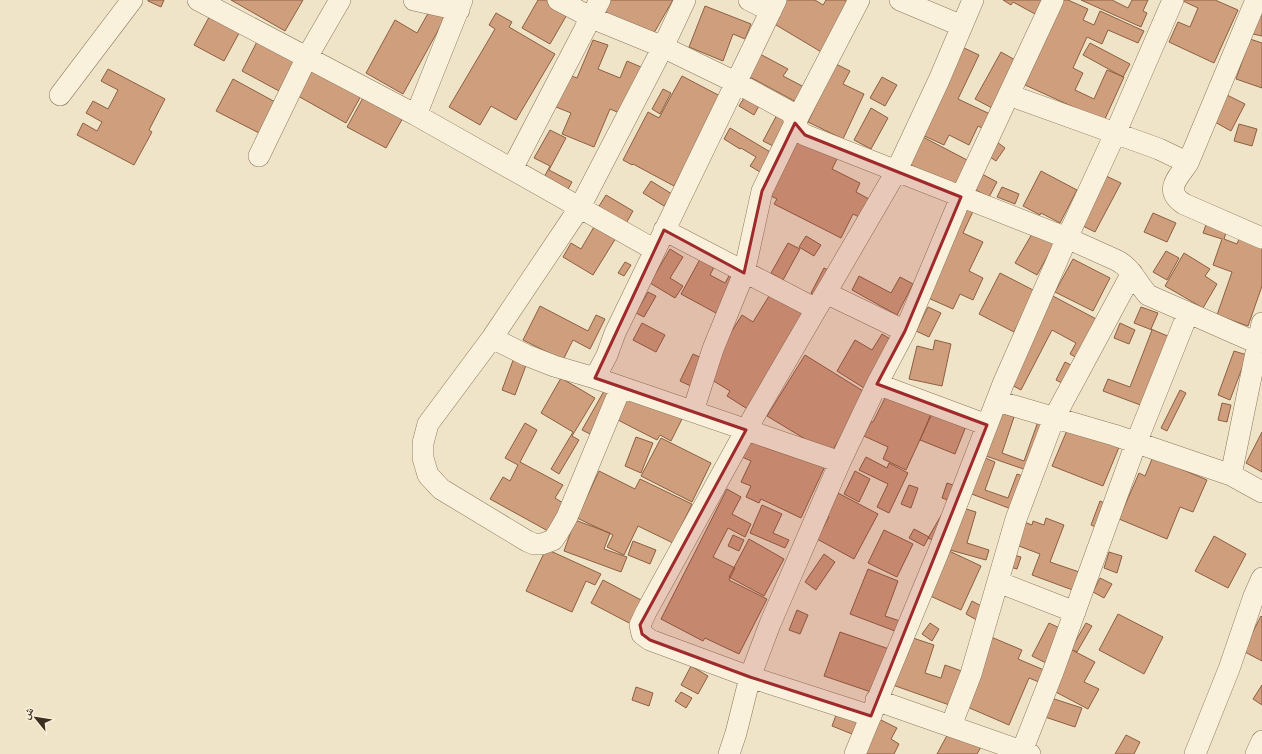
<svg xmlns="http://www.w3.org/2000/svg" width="1262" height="754" font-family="Merriweather,'Noto Naskh Arabic',serif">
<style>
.building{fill:#cf9f7d;stroke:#8d5f41}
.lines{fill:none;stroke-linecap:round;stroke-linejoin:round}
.minor-casing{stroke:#8d765c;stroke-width:22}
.minor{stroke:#faf1dc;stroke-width:21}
.marked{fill:#9e2a2b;fill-opacity:0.2;stroke:#9e2a2b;stroke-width:3;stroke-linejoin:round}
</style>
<rect width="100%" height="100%" fill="#f0e4c8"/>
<path class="building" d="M148,0H164L161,7L148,1Z
M231,0H303L285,31Z
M538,0H561L572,6L550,44L522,28Z
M606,0H673L651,38L601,10Z
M784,0H815L823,5L826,0H844L852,4L823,53L771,22Z
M1003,0H1042L1035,14L1013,2L1011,5Z
M1063,0H1068L1088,9L1083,20L1094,25L1100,11L1144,31L1138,43L1108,30L1102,44L1087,37L1073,68L1083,73L1075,90L1094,99L1107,70L1124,77L1104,121L1025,85Z
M1081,0H1112L1128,8L1132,0H1148L1143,11L1147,13L1141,27Z
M1181,0H1215L1238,10L1214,63L1169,42L1178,22L1190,27L1198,8Z
M705,6L751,24L745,39L733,34L723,61L689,47Z
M214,8L244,24L224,61L194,45Z
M431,8L446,16L403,94L366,73L395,20L417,33Z
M496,13L512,22L509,27L555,54L516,120L491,106L480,125L449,107L495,29L489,25Z
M1258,15L1262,16V36L1253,34Z
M262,32L300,53L279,91L242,71Z
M1250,39L1262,43V88L1236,79Z
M593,40L608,45L598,69L620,78L627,61L648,70L629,117L610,109L594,147L562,134L571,113L556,107L569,75L577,78Z
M1090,43L1130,64L1123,77L1083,55Z
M962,47L979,55L958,99L990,114L984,129L978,126L969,145L949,135L944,145L920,134Z
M1001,52L1017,61L992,108L975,99Z
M760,54L788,69L783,76L808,89L800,104L748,76Z
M318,60L366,87L346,123L298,96Z
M836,64L850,71L843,84L864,94L843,139L808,122Z
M108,69L165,99L149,130L152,132L134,165L77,135L83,123L97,131L102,122L86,113L93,101L108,109L118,90L101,81Z
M682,76L722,97L674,186L633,164L632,165L623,160L648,112L659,118Z
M882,77L897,85L885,106L870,98Z
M233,79L277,103L261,134L216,111Z
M369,87L404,116L386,148L347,127Z
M663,89L671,93L660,114L652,109Z
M746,95L760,104L754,115L739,106Z
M1227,95L1245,104L1231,131L1213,121Z
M871,108L888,118L871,149L854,140Z
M779,111L791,117L838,157L832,169L860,183L856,192L869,199L859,217L853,214L841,238L774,204L777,199L765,193L775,147L763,141Z
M1239,124L1257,129L1252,146L1234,141Z
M730,128L772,153L760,172L750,166L756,157L741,148L740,149L724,139Z
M550,130L566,138L549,170L572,182L567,191L543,179L550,166L534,158Z
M923,137L969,161L956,188L909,164Z
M997,142L1005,148L996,161L987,155Z
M1041,171L1077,190L1060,223L1041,213L1040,215L1023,206Z
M982,174L997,182L989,197L974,189Z
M1104,175L1121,183L1095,232L1079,224Z
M651,181L672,194L664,206L643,193Z
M1002,187L1019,194L1015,204L997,197Z
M606,195L633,211L624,227L596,211Z
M965,199L976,205L963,233L983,242L969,271L983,278L973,300L960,294L953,309L926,297Z
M1153,213L1176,223L1167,242L1144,232Z
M1208,219L1228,226L1224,239L1237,244L1242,231L1262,238V286L1248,326L1217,315L1232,272L1213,265L1222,239L1203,233Z
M598,220L619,233L593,275L563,257L571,243L581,249Z
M1036,227L1057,239L1037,275L1015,263Z
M806,236L821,245L814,256L799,247Z
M788,243L800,249L783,280L771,273Z
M670,249L683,257L670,278L683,286L675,298L650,283Z
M705,250L719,257L710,275L725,283L733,269L727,319L681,294Z
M1166,251L1179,258L1167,280L1153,272Z
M1184,253L1210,269L1205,276L1217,284L1203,308L1165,286Z
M1073,259L1110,278L1093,311L1055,292Z
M625,262L631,265L624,276L618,273Z
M824,268L835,273L822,299L811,293Z
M1000,273L1035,291L1014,332L979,314Z
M859,276L891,293L900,277L913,284L897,315L852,290Z
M774,288L811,311L749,410L727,396L730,391L704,375L742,315L753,322Z
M648,292L656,296L644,317L636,313Z
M1051,295L1100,321L1079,359L1070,354L1076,343L1052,330L1021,390L1006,382Z
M540,306L588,331L596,315L605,319L590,349L573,340L563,360L523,340Z
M928,307L941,313L929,337L916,331Z
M1141,307L1158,313L1151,329L1170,337L1143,406L1103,391L1108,379L1130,387L1152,330L1134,323Z
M642,323L665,335L656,352L633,340Z
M1120,323L1135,330L1129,344L1114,338Z
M882,334L895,342L867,390L837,371L855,340L872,350Z
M935,340L951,344L942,386L909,379L917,346L933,350Z
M1234,351L1247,355L1230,400L1218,395Z
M693,354L708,361L695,388L680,381Z
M515,355L528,360L515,395L502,390Z
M805,355L868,394L830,454L767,416Z
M1065,362L1075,367L1066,385L1056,380Z
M561,378L595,398L572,436L579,440L559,474L551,469L573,432L541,413Z
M892,384L936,405L906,470L883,459L888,447L864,436L871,422H873Z
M629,389L687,409L671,441L660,435L657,440L614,418Z
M1180,390L1186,393L1167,431L1161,428Z
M604,391L616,397L594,436L582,430Z
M936,402L970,416L955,454L920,440Z
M1222,403L1231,405L1227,422L1218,420Z
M999,412L1014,417L1002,453L1024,461L1041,413L1052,417L1032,472L983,455Z
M525,423L537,430L520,462L563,485L555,498L563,503L548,531L490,499L503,477L510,481L518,465L505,458Z
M1068,428L1122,440L1103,486L1052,466Z
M1262,432V472L1246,463Z
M749,436L826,464L801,518L761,499L759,503L746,497L751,486L741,482L751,461L740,456Z
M636,437L653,443L641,473L625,466Z
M661,438L711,463L692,502L641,476Z
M1143,453L1207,480L1193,512L1180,507L1167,539L1119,519L1139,473L1145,476L1152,459L1142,455Z
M866,457L887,468L889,463L908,473L889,513L877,507L888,484L859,470Z
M983,457L995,462L985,490L1008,498L1017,474L1031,479L1019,512L969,493Z
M599,471L635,489L640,479L692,504L673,543L638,526L624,555L607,547L613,535L577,518Z
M855,471L870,479L859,502L844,494Z
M947,483L956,486L951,501L942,498Z
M909,485L918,488L911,508L901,504Z
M727,489L741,497L732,514L751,524L745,537L728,528L713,557L735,568L729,580L767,599L739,654L705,638L703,641L661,619Z
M838,493L878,514L854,559L817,539L829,517L826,516Z
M1100,501L1111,506L1102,530L1091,525Z
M762,505L782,514L773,533L789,540L785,548L750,533Z
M963,508L976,512L967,543L989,550L986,560L950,550Z
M942,514L950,518L937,542L928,538Z
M1046,518L1064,525L1050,562L1085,574L1078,592L1032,575L1040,554L1011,543L1019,520L1032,525L1033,521L1044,525Z
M575,520L610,533L604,549L627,557L621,572L564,551Z
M914,529L929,537L924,546L909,538Z
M884,530L913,544L897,577L868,563Z
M733,535L744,540L739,551L728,546Z
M1214,536L1246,554L1228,588L1195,571Z
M749,539L784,559L764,596L729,577Z
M633,541L656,550L650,564L628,555Z
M546,549L601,574L595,585L586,581L572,612L526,591Z
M947,550L981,566L961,610L926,594Z
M1004,552L1021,557L1017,569L1000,564Z
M1109,552L1122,556L1117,573L1104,568Z
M824,554L835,562L816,590L805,582Z
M868,569L898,581L885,616L900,621L895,631L850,614Z
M1100,578L1112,584L1104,598L1093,592Z
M603,580L643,601L631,624L591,603Z
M972,601L989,610L982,623L966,614Z
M797,610L808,615L800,634L789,630Z
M1118,614L1163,637L1144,674L1099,650Z
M1261,616L1262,617V661L1243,651Z
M930,623L939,629L932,641L922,634Z
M1049,623L1064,630L1048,664L1032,656Z
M1086,623L1092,626L1077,652L1071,649Z
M840,632L889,649L874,693L824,676Z
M984,634L1022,650L1018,659L1044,670L1039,682L1029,678L1009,725L965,706Z
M907,636L934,645L925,673L941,678L945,665L967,673L955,707L890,684Z
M1070,649L1095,662L1084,682L1099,689L1088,709L1050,689Z
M691,666L708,676L698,694L681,685Z
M1262,685V705L1253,699Z
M636,687L653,693L649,706L632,700Z
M681,692L692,698L686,708L675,701Z
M1045,696L1082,708L1075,727L1039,715Z
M839,707L860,716L852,734L832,726Z
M879,719L897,728L891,739L899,744L894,754H860Z
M951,728L982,745L977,754H937Z
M1126,735L1140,742L1134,754H1115Z"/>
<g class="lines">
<g class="minor-casing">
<path id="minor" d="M198,0L416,115
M414,0L459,10
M462,0L416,115L655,250
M558,0L592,18L663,47L735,82L792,113C795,123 796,130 805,135L1067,238L1116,260C1131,267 1137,283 1148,295L1257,343
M749,0L771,11
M776,0L615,333L607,355L595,378L840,462
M900,0L962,26
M60,95L132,0
M1009,95L1159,149L1188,163C1178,178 1163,190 1184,204L1262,238
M259,156L307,57L340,0
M1188,163L1256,0
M512,169L600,0
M664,230L816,309
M826,293L905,331
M1262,323L1231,475L1262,492
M492,338L526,355L554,366L595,378
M877,384L987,425
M621,387L567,517L559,531L553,540L542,544H534L527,541L441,489L428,475L423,458V443L428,424L492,338L580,207L663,47L685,0
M997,401L1114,435L1231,475
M693,411L713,349L744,273L762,191L795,123L859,0
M998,582L1075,612
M876,700L1030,754
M871,716L750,677L650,640L642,634L640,625L646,612L746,430L896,172L939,80L973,0
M951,726L971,674L1016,519L1054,418L1132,273
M1022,751L1053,672L1136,443L1188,313
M729,754L736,733L750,677L770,624L840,462L877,384L905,331L961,197L1053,0
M855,754L938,553L1003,384L1067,238L1115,134L1173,0
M1195,754L1229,669L1254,596L1262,578
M1256,754L1262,741"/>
</g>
<use href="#minor" class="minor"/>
</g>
<path class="marked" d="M795,123L805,135L961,197L905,331L877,384L987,425L871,716L750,677L650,640L642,634L640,625L746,430L595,378L664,230L744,273L762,191Z"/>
<g transform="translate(36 718) rotate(300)" stroke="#f7eed8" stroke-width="3" paint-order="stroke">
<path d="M0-3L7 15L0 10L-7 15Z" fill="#3d2e20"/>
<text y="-6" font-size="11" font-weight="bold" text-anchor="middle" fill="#3d2e20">ش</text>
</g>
</svg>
